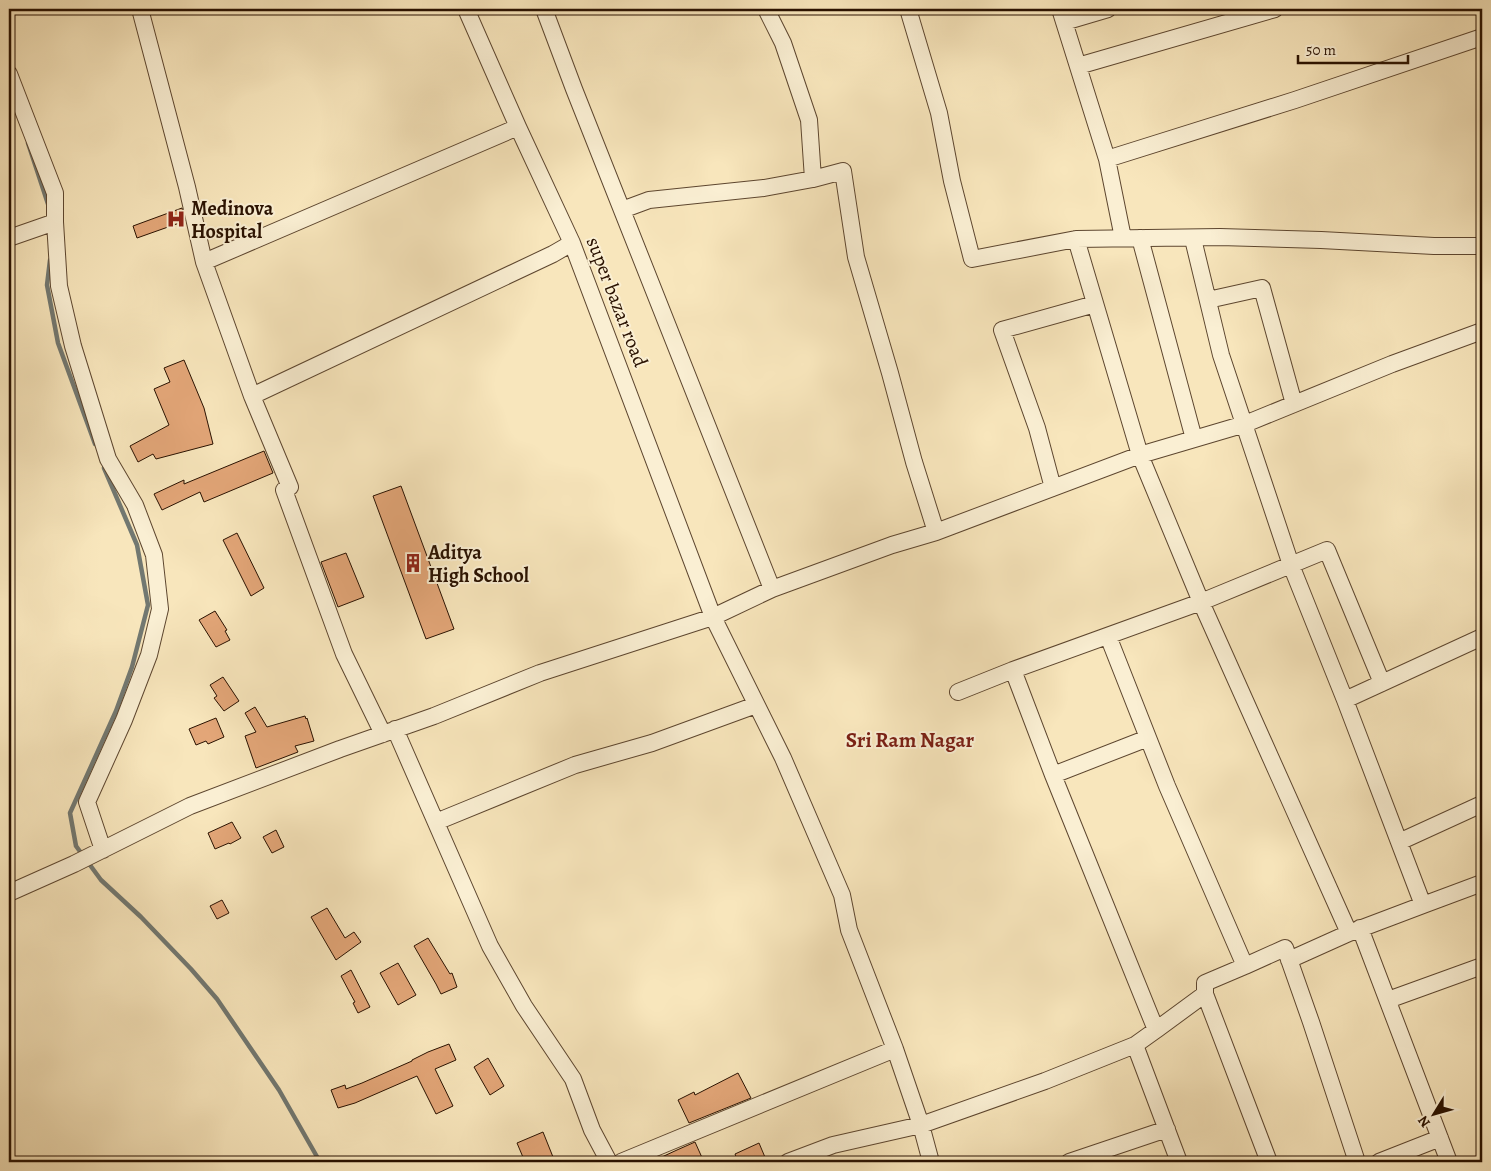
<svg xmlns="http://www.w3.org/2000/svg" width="1491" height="1171" font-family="Alegreya,serif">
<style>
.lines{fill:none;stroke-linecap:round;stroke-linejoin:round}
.stream{stroke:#727871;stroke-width:4.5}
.building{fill:#e3a678;stroke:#291100}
.minor-casing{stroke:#5d462f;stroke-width:18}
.minor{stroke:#faefd3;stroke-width:16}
.labels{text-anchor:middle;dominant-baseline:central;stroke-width:4;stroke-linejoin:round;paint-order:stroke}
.poi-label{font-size:20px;font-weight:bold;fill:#291100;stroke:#faefd3;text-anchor:start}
.street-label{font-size:20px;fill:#291100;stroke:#faefd3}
.neighbourhood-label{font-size:21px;font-weight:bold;fill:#7a1f14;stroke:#faefd3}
</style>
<rect width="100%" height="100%" fill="#f8e6bc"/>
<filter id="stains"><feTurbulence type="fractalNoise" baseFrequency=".004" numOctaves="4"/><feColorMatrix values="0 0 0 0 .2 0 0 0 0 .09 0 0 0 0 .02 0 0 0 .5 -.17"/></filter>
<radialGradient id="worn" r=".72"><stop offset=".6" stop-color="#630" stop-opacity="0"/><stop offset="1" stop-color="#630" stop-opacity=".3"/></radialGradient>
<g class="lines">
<path class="stream" d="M28,143L49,207
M50,260L47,285L58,343L95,444
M104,468L137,545L148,605L132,667L116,711L70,813L76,846L101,880L141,917L191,969L217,999L279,1090L320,1162"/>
</g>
<path class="building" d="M182,208L185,221L137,238L133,226Z
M184,360L204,408L213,444L156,459L153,454L138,462L130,446L169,425L154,389L170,382L164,368Z
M264,451L273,473L204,502L200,492L162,510L154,494L184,480V484Z
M401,486L454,629L426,639L373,496Z
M237,533L264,588L251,596L223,540Z
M346,553L364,597L338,607L321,562Z
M215,611L227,630L225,631L230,640L216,647L199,620Z
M223,677L239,701L224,711L214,698L217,696L210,685Z
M255,707L267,727L305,716L306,719L307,718L314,741L295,746L298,752L256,768L245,736L256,732L245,713Z
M216,718L224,737L208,744L206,741L196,745L189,729Z
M232,822L241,838L230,844L229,843L215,849L208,833Z
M276,830L284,847L272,853L263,837Z
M222,900L229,913L217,919L210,906Z
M327,908L345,938L354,932L361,942L336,960L311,917Z
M428,938L450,974L452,973L457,987L441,994L436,984L414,946Z
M398,963L416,995L398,1005L380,973Z
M351,970L370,1007L358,1013L353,1003L355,1002L350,993L341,976Z
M449,1044L456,1060L435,1069L453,1106L436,1114L417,1076L355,1103L338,1108L331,1090L345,1085L346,1089L362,1083L412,1061V1060L428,1052Z
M488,1058L504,1086L490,1095L474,1067Z
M738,1073L751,1098L689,1123L678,1100L694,1092L695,1095Z
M543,1132L555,1162H525L517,1143Z
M695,1142L704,1162H651L677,1150Z
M759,1143L767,1162H738L735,1154Z"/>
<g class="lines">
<g class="minor-casing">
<path id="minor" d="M140,9L187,187L204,262L252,396L290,487L284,490L344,654L383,734
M466,9L518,127L572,243L713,617L783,758L842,895L849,930L895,1049L921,1125L931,1162
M544,9L574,89L772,589
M766,9L783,43L809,120L813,179L843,171L856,257L890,373L914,462L936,532
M908,9L939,113L952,181L972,259L1076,239L1220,237L1321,240L1434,246H1482
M1060,9L1107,159L1295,100L1482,37
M1064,22L1108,9
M1078,66L1275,9
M9,74L55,193V222L59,286L73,346L108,459L135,505L154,555L160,609L149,655L124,720L87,802L103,850
M1107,159L1123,238
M622,210L649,200L764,188L813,179
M9,238L55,222
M1140,238L1194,439
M1076,239L1140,455L1201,602L1349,933L1423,905
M1193,239L1221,355L1291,565L1345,700L1423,905L1482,883
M204,262L518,127
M1208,300L1262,288L1294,404
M252,396L553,254L572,243
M1053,488L1037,428L1002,330L1095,304
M1108,636L1167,786L1245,966L1285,948L1311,1022L1357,1162
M1013,670L1053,775L1156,1030L1135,1045
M958,692L1013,670L1201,602L1327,550L1382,683L1482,637
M1345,700L1382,683
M395,729L490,946L524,1006L573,1079L592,1130L609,1162
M1053,775L1148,738
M436,822L575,765L652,743L756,705
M1399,842L1482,804
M9,893L74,864L190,806L340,749L434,716L540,673L713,617L772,589L892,545L936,532L1140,455L1245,424L1392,364L1482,331
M1360,928L1449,1162
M1289,960L1349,933
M1205,994L1269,1162
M1388,1000L1482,966
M1156,1030L1205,994V983L1245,966
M621,1162L895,1049
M788,1162L833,1145L921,1125L1045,1081L1135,1045L1179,1162
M1069,1162L1167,1129
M1379,1162L1440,1138"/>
</g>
<use href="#minor" class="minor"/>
</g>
<defs>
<g id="hospital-bare" transform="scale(1.5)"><path d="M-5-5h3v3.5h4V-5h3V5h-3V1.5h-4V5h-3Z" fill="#8f2418" stroke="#faefd3" stroke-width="2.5" paint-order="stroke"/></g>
<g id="building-bare" transform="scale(1.5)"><path d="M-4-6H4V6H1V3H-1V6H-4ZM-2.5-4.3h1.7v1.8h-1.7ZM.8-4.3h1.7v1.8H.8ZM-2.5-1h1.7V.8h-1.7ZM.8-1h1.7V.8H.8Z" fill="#8f2418" stroke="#faefd3" stroke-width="2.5" paint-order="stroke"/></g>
</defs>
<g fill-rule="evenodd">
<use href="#hospital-bare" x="176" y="219"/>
<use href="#building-bare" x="413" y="563"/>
</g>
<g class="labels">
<g class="poi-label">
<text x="191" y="208">Medinova<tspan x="191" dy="23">Hospital</tspan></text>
<text x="428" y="552">Aditya<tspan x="428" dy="23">High School</tspan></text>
</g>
<g class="street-label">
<text transform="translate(617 302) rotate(69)">super bazar road</text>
</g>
<g class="neighbourhood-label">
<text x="910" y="740">Sri Ram Nagar</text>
</g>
</g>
<rect width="1491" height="1171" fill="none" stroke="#f8e6bc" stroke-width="30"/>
<rect x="10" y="10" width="1471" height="1151" fill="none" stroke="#291100" stroke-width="2.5"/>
<rect x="15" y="15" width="1461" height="1141" fill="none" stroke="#291100"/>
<g transform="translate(1434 1114) rotate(233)" stroke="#faefd3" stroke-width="4" paint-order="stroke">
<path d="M0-4L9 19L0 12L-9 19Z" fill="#291100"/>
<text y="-8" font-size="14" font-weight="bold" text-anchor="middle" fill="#291100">N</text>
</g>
<path d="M1298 55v8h110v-8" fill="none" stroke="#291100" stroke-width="2.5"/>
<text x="1306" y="55" font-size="15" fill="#291100" stroke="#faefd3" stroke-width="4" paint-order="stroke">50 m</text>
<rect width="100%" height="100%" filter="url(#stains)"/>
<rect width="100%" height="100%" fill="url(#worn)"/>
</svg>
